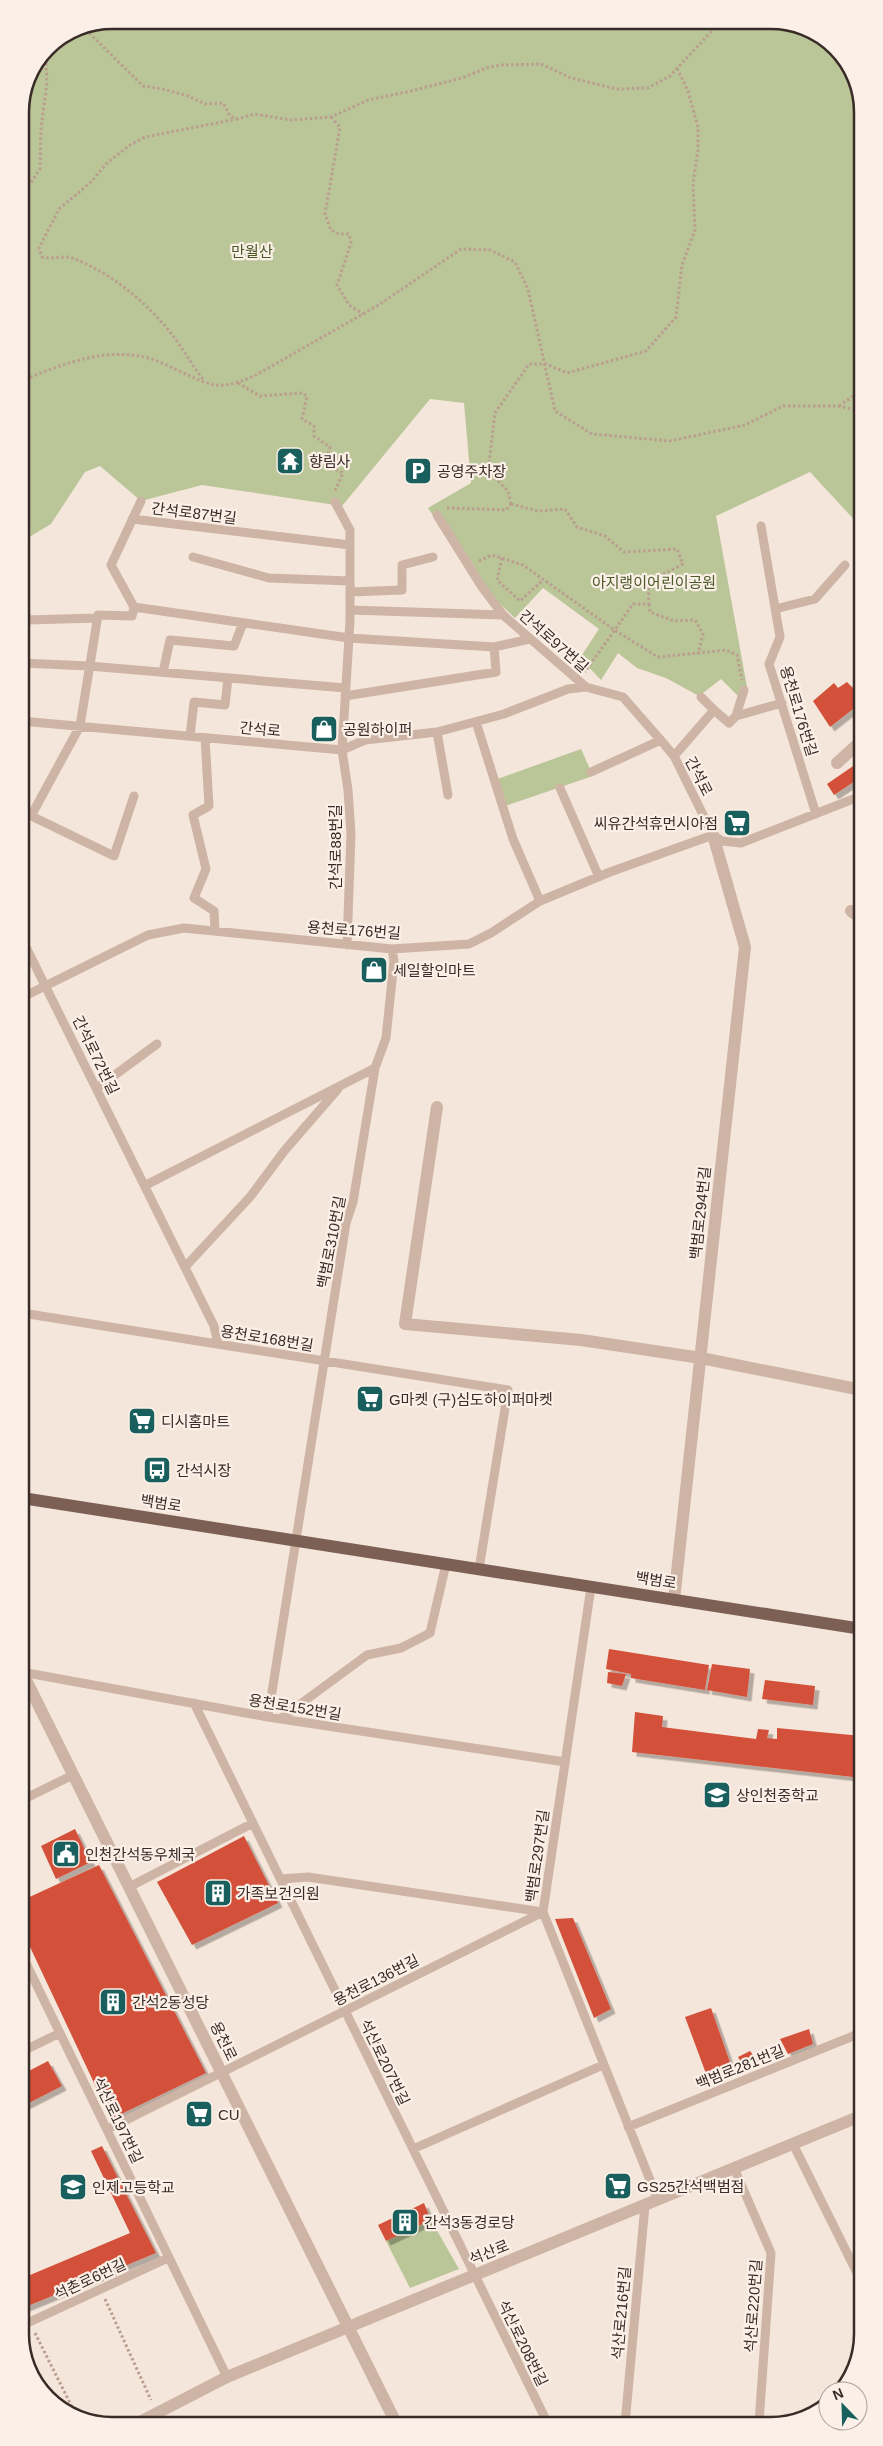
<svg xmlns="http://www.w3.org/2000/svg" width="883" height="2446" font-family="Arial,'Noto Sans KR',sans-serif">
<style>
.green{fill:#bac598}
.building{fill:#d3513a;filter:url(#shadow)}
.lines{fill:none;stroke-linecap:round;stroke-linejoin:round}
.path{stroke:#ba9e8f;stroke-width:3;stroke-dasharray:2.5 2.5;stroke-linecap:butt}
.service{stroke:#ceb4a5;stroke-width:9}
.minor{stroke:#ceb4a5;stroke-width:12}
.tertiary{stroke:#ceb4a5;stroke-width:12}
.primary{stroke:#7c6056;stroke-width:12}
.labels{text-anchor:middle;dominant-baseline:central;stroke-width:4.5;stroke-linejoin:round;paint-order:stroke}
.park-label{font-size:15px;fill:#4c5a28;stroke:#fbf0e7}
.poi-label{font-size:15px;fill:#392b27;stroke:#fbf0e7;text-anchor:start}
.street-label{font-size:15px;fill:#392b27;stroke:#fbf0e7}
.rim{fill:none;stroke:#392b27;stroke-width:2.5}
</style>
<defs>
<filter id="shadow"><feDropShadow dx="4.5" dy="4.5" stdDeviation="0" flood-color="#0004"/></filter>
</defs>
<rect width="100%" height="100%" fill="#f4e6da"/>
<path class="green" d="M111,20H778L828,39L860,87V526L810,472L716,516L747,687L738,696L721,679L699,696L666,678L637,668L618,653L601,680L580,658L599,629L543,588L515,618L482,587L428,508L471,483L464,403L430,399L342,506L202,485L141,501L100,466L85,472L51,524L21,542L20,106L47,47L77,27Z
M581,749L593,776L502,807L492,781Z
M431,2220L459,2269L410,2288L386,2241Z"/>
<path class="building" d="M847,682L861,696V718L853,709L830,727L813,701L834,683L838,688Z
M859,762L861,777L834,795L827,784Z
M609,1649L709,1665L705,1690L631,1678V1674L606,1669Z
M712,1664L750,1669L747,1697L707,1690Z
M608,1672L626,1674L622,1686L607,1683Z
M765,1680L815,1686L813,1705L762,1699Z
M861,1704H862V1722L858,1721Z
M635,1712L663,1716L662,1727L756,1739L758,1729L769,1730L767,1738L777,1739V1728L862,1736V1778L632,1752Z
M75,1829L91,1862L56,1879L41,1846Z
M244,1836L278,1903L192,1945L157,1882Z
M99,1865L206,2073L111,2119L23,1932V1900Z
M573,1918L611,2009L594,2018L555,1919Z
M711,2008L732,2068L708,2079L685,2017Z
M809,2029L813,2044L788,2054L780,2039Z
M750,2051L756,2059L743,2065L738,2057Z
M48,2061L62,2086L23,2106V2074Z
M102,2146L156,2253L23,2308V2278L130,2233L91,2151Z
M424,2203L431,2220L386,2241L378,2225Z"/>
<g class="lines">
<path class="path" d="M364,20L393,24L431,20
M82,26L143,86L163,89L188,96L205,104L223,103L230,116L237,119L254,114L291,120L331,117L368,100L411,91L462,78L489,67L502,65L541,64L571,78L617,89L648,88L670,76L722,20
M331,117L340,127L325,214L331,230L339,234H349L351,243L337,285L349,305L363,314
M860,156V163
M20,199L40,169L41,129L47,82L45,51
M203,379C191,364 182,347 170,332C145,301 110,272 72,258C63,255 53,260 42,257L39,248L59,209L90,183L108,162L130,145L145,137L237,119
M21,381C58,366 98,349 140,356C166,361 191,380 215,385C228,387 245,380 256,375L377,306L461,249L490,250L515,262L528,289L555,411L592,434L670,441L745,425L783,406H838L860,411
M238,383L260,396L302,393L307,396L302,419L314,426V436L330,447L325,464L343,473L335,491
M839,406L860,391
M511,504L508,491L488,471L495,413L529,364H546L567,373L646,351L676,317L682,265L695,230L693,183L698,150V127L688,91L677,68
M511,504L538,511L565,509L577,527L605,536L624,552L677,549L683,564L648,582L649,604H633L585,672
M447,508L506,510L511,504
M502,558L497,580L520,601L543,580
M479,561L492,555L523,565L616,631L658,657L726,650L737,655L742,680
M649,604L650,612L674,621L695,620L703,634L698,654
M105,2299L151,2400
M35,2333L75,2413"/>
<path class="service" d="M335,502L350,530V621L342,750L348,790L351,834L347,945
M437,515L482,587L503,615L586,687
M132,519L350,545
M761,526L780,637L769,664L816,814
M193,557L269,578L350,581
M350,592L402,590V565L433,557
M134,607L349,638L494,647L530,639
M775,609L815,599L845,565
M350,610L503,615
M21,613L26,614L27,620L97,618
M21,663L89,666L345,688
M163,672L170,640L234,646L243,623
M345,696L496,672L494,647
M714,710L729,723L736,716L782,703
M736,716L744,690
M21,721L342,750L365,740L437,732L504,714L568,689L586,687L623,697L664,744L674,756L713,835L722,841L741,843L861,796
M476,722L513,839L540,901
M437,732L448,795
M190,736L194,702L225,705L228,678
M205,738L209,806L193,815L206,869L194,898L214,911L215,931
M674,756L714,710L701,697
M591,772L661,740
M560,788L599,877
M21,811L114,856L134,796
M31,816L80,726L98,615L132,616L134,607L111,565L141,501
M21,937L214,1326L218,1344
M21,998L148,935L184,928L392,949L469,944L491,933L540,901L610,872L713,835
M97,1088L157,1044
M146,1185L375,1068
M185,1267L250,1197L285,1150L338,1089
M22,1295V1302
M22,1313L508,1390L479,1569
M591,1587L543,1912L658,2200
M22,1672L268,1717L565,1762
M194,1703L548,2424
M268,1717L346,1223L353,1202L375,1068L386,1038L394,961L392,949
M280,1719L367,1655L401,1648L430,1633L446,1564
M22,1800L73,1775
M281,1879L308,1877L543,1912
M129,1887L253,1823
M23,1957L227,2377
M23,2051L60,2033
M628,2127L863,2032
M108,2129L543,1912
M793,2144L863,2285
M413,2149L603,2065
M734,2168L771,2253L759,2423
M23,2325L168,2258
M625,2424L645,2205"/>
<path class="minor" d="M837,763L859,743L861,745
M851,911L861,918
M437,1107L405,1324L581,1340L701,1358L862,1390
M674,1600L745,947L713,835"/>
<path class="tertiary" d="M22,1672L397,2425
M132,2426L227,2377L863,2115"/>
<path class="primary" d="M22,1498L862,1629"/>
</g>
<defs>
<g id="temple-square" transform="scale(1.4375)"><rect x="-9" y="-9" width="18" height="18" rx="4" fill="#185f5d" stroke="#fbf0e7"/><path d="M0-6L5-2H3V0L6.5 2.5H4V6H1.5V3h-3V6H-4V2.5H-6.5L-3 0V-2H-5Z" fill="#fff"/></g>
<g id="parking-square" transform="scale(1.4375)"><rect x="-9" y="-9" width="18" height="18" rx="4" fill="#185f5d" stroke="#fbf0e7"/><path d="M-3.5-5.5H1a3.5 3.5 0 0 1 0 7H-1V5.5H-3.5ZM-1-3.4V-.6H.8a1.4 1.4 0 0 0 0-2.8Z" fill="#fff"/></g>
<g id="shop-square" transform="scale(1.4375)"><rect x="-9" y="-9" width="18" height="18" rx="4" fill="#185f5d" stroke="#fbf0e7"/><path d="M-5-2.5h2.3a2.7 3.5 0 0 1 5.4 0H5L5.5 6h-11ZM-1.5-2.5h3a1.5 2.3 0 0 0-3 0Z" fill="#fff"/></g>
<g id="supermarket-square" transform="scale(1.4375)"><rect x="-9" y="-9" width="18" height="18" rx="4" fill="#185f5d" stroke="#fbf0e7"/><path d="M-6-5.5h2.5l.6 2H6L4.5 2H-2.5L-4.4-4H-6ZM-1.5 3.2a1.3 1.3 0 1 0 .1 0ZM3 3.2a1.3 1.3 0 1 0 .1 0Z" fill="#fff"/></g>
<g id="bus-square" transform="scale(1.4375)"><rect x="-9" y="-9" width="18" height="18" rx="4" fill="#185f5d" stroke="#fbf0e7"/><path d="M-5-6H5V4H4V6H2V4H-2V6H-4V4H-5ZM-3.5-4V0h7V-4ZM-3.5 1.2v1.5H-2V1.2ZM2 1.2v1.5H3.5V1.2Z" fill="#fff"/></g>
<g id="school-square" transform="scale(1.4375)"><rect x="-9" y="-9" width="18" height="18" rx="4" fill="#185f5d" stroke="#fbf0e7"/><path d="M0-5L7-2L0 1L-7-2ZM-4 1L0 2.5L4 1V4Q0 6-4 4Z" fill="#fff"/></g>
<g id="civic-square" transform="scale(1.4375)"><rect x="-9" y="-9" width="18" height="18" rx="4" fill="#185f5d" stroke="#fbf0e7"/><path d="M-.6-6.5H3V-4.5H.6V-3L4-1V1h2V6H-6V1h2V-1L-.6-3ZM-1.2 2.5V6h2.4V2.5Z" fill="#fff"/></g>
<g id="building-square" transform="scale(1.4375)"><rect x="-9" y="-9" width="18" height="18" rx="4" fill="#185f5d" stroke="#fbf0e7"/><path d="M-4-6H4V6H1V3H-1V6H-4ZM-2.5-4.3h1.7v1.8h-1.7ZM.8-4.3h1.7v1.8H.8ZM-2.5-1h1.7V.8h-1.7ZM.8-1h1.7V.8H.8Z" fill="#fff"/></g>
</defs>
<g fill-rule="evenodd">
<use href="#temple-square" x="290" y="461"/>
<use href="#parking-square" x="418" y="471"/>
<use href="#shop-square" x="324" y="729"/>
<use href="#supermarket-square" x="737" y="823"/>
<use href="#shop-square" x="374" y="970"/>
<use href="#supermarket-square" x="370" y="1399"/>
<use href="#supermarket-square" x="142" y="1421"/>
<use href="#bus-square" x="157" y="1470"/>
<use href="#school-square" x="717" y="1795"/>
<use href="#civic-square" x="66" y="1854"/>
<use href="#building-square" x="218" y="1893"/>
<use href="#building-square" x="113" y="2002"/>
<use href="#supermarket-square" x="199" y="2114"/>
<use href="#supermarket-square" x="618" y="2186"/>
<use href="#school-square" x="73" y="2187"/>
<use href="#building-square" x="405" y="2222"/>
</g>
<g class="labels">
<g class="park-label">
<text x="252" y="251">만월산</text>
<text x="654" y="582">아지랭이어린이공원</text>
</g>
<g class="poi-label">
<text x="309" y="461">향림사</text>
<text x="437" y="471">공영주차장</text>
<text x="343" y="729">공원하이퍼</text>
<text x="718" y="823" text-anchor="end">씨유간석휴먼시아점</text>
<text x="393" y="970">세일할인마트</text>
<text x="389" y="1399">G마켓 (구)심도하이퍼마켓</text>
<text x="161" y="1421">디시홈마트</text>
<text x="176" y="1470">간석시장</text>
<text x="736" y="1795">상인천중학교</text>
<text x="85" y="1854">인천간석동우체국</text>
<text x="237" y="1893">가족보건의원</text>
<text x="132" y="2002">간석2동성당</text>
<text x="218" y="2114">CU</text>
<text x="637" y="2186">GS25간석백범점</text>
<text x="92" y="2187">인제고등학교</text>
<text x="424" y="2222">간석3동경로당</text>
</g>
<g class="street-label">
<text transform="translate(194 513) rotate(7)">간석로87번길</text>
<text transform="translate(554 641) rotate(41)">간석로97번길</text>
<text transform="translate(799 711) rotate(73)">용천로176번길</text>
<text transform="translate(260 729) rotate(5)">간석로</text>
<text transform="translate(699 776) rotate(63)">간석로</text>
<text transform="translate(335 847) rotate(-90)">간석로88번길</text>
<text transform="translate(354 930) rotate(4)">용천로176번길</text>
<text transform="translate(96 1055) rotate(64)">간석로72번길</text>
<text transform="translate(700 1213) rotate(-84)">백범로294번길</text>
<text transform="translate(331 1242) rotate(-79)">백범로310번길</text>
<text transform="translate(267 1338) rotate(9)">용천로168번길</text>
<text transform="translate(161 1503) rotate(9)">백범로</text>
<text transform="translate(656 1580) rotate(9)">백범로</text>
<text transform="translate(295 1707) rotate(9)">용천로152번길</text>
<text transform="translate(537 1856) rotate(-82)">백범로297번길</text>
<text transform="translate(376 1980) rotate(-27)">용천로136번길</text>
<text transform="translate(224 2041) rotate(64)">용천로</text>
<text transform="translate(385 2062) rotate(64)">석산로207번길</text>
<text transform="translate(740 2067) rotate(-22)">백범로281번길</text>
<text transform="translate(118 2120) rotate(64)">석산로197번길</text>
<text transform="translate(489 2252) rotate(-22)">석산로</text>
<text transform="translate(90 2279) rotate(-25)">석촌로6번길</text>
<text transform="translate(753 2306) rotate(-86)">석산로220번길</text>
<text transform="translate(621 2313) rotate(-85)">석산로216번길</text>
<text transform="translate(523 2343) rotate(64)">석산로208번길</text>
</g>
</g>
<path d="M0 0H883V2446H0ZM112 29H771A83 83 0 0 1 854 112V2334A83 83 0 0 1 771 2417H112A83 83 0 0 1 29 2334V112A83 83 0 0 1 112 29Z" fill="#fbf0e7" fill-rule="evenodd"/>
<path class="rim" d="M112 29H771A83 83 0 0 1 854 112V2334A83 83 0 0 1 771 2417H112A83 83 0 0 1 29 2334V112A83 83 0 0 1 112 29Z"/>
<g transform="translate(843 2406) rotate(337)"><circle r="24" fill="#fbf0e7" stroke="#ada19a"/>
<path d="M0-4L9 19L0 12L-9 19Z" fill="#185f5d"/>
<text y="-8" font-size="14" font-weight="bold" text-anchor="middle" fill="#392b27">N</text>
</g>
</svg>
